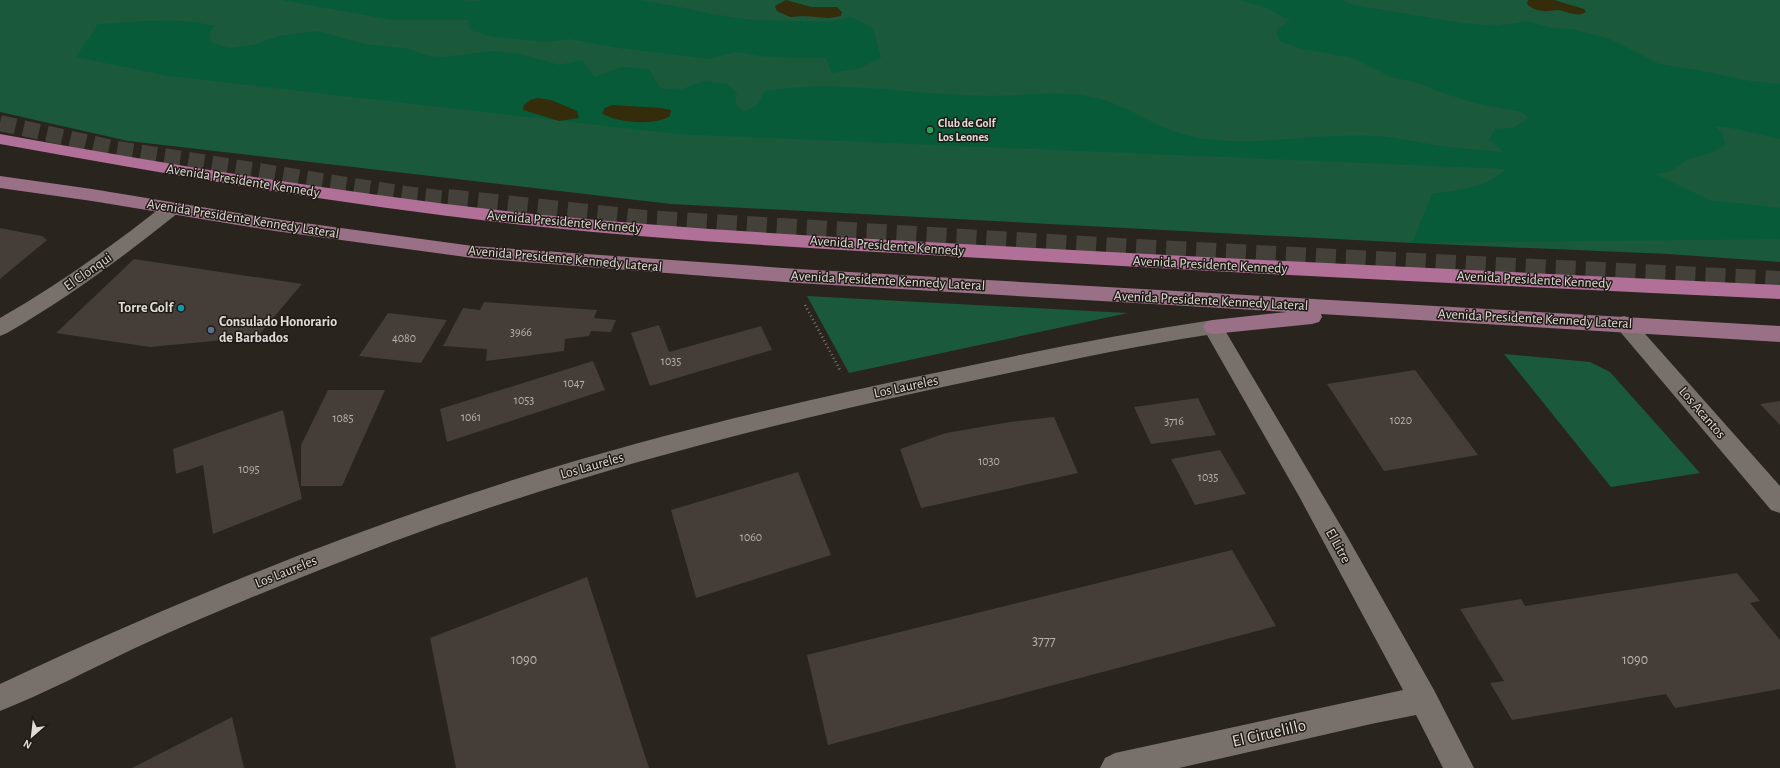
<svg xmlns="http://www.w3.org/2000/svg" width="1780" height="768" font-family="'Alegreya Sans',sans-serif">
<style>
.green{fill:#1a593b}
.forest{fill:#085b39}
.sand{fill:#342c0b}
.building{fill:#443d38}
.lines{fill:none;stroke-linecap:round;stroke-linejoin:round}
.highway-tunnel-far1{stroke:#44403a;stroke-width:16;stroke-dasharray:16 8;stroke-linecap:butt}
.highway-tunnel{stroke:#44403a;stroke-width:20;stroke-dasharray:20 10;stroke-linecap:butt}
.path{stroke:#7e7a74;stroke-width:2.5;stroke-dasharray:1 3;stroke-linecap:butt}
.street{fill:#78716b;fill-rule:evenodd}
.primary{fill:#9a7086;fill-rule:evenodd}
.highway{fill:#b17098;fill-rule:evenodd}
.leisure-dot{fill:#2e9e5b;stroke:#201a15;stroke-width:1.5}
.culture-dot{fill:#0f9aa8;stroke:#201a15;stroke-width:1.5}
.service-dot{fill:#5c6f8a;stroke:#201a15;stroke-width:1.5}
.labels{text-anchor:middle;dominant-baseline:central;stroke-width:3;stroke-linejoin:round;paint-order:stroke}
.far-poi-label{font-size:12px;font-weight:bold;fill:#e0dcd8;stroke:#201a15;text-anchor:start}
.number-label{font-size:12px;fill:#b9b4b0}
.street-label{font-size:14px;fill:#e0dcd8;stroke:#201a15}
.poi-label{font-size:14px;font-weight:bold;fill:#e0dcd8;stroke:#201a15;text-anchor:end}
.near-number-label{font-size:14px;fill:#b9b4b0}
.near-street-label{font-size:17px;fill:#e0dcd8;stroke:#201a15}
</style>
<rect width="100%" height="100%" fill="#29241e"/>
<path class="green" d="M0,0H1780V262L1668,254L1412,243L671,204L128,141L0,112Z
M807,296L1128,313L849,373Z
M1504,354L1590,362L1610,372L1700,473L1611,487Z"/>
<path class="forest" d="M281,0H465V2L484,0H640L690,9L711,14L752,20L828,22L851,17L873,28L881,58L857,69L832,73L826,58L768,57L735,52L708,59L619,48L569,39L546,42L494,37L470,30L468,20H392Z
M1239,0H1342L1354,5L1462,23L1497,26L1527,21L1552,28L1572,29L1610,39L1659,64L1692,69L1751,81L1780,84V139L1727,127H1716L1723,134L1725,145L1711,153L1688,159L1671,171L1656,174L1709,200L1780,208V239L1412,243L1432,194C1458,190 1487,188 1506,169L677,134L169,76L76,57L98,24C136,22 177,16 214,26L209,34L212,43L230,48L253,45L279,36L318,31L365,44L409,49L434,58L492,51L521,54L559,65L582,60L595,77L621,67L649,69L660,88L680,90L703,81L727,84L737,93L735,103L743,112L756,106L765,91C838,79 913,95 987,96C1022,96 1057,90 1092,97C1127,104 1155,128 1189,136C1246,149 1315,133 1373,136C1392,136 1411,141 1429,144C1454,148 1479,150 1504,152L1489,140L1495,129L1513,128L1528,118L1522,112L1478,104L1440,92L1415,82L1391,77L1353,58L1298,48L1280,41L1276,31L1291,18H1285L1265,7Z"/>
<path class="sand" d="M786,0L811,7H837L842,12L841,16L829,18L803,16L790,17L777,11L775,6Z
M1528,0H1554L1584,9L1586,12C1578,18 1566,11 1558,10C1552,10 1547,12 1542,11C1536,10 1531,8 1527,4Z
M538,98L551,100L577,111L579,118L559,121L523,110L524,105L530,100Z
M612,105L661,108L671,110L670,116C656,126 615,123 602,113L605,108Z"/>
<path class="building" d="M0,228L42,236L47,240L0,279Z
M134,259L302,284L257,337L150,347L56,333Z
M484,302L597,310L594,318L616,320L611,332L591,331L589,336L565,339L564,351L486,361L487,349L443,346L463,308L480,310Z
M388,313L447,320L421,363L359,356Z
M659,325L669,352L761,326L772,350L650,386L631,333Z
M593,361L605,390L447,442L440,409Z
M1415,370L1478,455L1384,471L1327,384Z
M328,390H385L342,486H301V445Z
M1198,398L1216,435L1151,444L1134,407Z
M1780,401V425L1760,404Z
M283,410L302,499L213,534L203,465L176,474L173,449Z
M1054,417L1078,473L921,508L900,449L946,433L1010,422Z
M1220,450L1246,494L1195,505L1171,459Z
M798,472L831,555L696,598L671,510Z
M1232,550L1276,626L828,745L807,655Z
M1737,573L1760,601L1750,603L1780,640V689L1675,708L1666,694L1512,720L1490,683L1504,681L1460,609L1521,599L1525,606Z
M587,577L649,768H456L430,638Z
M232,717L244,768H132Z"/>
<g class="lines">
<path class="highway-tunnel-far1" d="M0,123L112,148L405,194L458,200"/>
<path class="highway-tunnel" d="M448,199L645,220L1135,249L1780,281"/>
<path class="path" d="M805,305L841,372"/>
<path class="street" d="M171,203L178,205L180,209L178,213C123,257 68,298 7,333L0,336V318C58,285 112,246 164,205Z
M1624,316L1631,318L1780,486V513L1771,510L1617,328L1614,323L1617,318Z
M1213,320L1220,322L1348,538L1434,690L1474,768H1443L1416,715L1371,724L1179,768H1100L1105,758L1115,753L1403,690L1300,498L1207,335C1117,349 1028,369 938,388C753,428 570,476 392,542C305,575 218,610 133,649C89,670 45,693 0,711V684C168,605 339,535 516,479C658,434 804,400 949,370C1037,351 1125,333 1213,320Z"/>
<path class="primary" d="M0,176L92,189L275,219L473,246L798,269L1780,326V342L1321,314L1322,317L1319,322L1312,324L1213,334L1206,332L1203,327L1206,322L1213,320L1287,312L798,283L473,258L275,231L92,201L0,188Z"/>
<path class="highway" d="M0,134C177,166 354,195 533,214C682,229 832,237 981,245C1247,260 1514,272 1780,285V299C1514,286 1247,274 981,258C832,249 682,242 533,226C354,207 177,176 0,144Z"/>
</g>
<circle class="leisure-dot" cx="930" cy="130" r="4"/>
<circle class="culture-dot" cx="181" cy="308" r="4"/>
<circle class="service-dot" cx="211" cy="330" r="4"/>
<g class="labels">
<g class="far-poi-label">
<text x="938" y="123">Club de Golf<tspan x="938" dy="14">Los Leones</tspan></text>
</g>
<g class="number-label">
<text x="521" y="332">3966</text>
<text x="404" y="338">4080</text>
<text x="671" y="361">1035</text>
<text x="574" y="383">1047</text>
<text x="524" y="400">1053</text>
<text x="471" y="417">1061</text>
<text x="343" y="418">1085</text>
<text x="1401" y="420">1020</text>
<text x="1174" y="421">3716</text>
<text x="989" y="461">1030</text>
<text x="249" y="469">1095</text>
<text x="1208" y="477">1035</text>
<text x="751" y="537">1060</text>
</g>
<g class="street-label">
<text transform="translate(243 181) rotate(9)">Avenida Presidente Kennedy</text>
<text transform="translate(243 219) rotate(9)">Avenida Presidente Kennedy Lateral</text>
<text transform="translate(564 222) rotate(5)">Avenida Presidente Kennedy</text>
<text transform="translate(887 246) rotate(4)">Avenida Presidente Kennedy</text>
<text transform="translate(565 259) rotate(5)">Avenida Presidente Kennedy Lateral</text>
<text transform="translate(1210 265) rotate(3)">Avenida Presidente Kennedy</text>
<text transform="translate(88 272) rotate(-35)">El Clonqui</text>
<text transform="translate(1534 280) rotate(3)">Avenida Presidente Kennedy</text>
<text transform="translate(888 281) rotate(3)">Avenida Presidente Kennedy Lateral</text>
<text transform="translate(1211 301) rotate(3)">Avenida Presidente Kennedy Lateral</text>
<text transform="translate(1535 319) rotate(3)">Avenida Presidente Kennedy Lateral</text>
<text transform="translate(906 387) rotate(-12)">Los Laureles</text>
<text transform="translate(1702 413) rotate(49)">Los Acantos</text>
<text transform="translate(592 466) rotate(-16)">Los Laureles</text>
<text transform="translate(1338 546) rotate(61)">El Litre</text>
<text transform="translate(286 572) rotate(-22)">Los Laureles</text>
</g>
<g class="poi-label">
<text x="173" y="308">Torre Golf</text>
<text x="219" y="322" text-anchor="start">Consulado Honorario<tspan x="219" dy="16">de Barbados</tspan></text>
</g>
<g class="near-number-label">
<text x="1044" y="641">3777</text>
<text x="524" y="660">1090</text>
<text x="1635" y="660">1090</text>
</g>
<g class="near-street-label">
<text transform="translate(1269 733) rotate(-13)">El Ciruelillo</text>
</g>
</g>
<g transform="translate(32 736) rotate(208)" stroke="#201a15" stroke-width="3" paint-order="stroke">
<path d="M0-3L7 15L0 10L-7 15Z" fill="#e0dcd8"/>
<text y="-6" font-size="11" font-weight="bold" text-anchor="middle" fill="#e0dcd8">N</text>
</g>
</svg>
